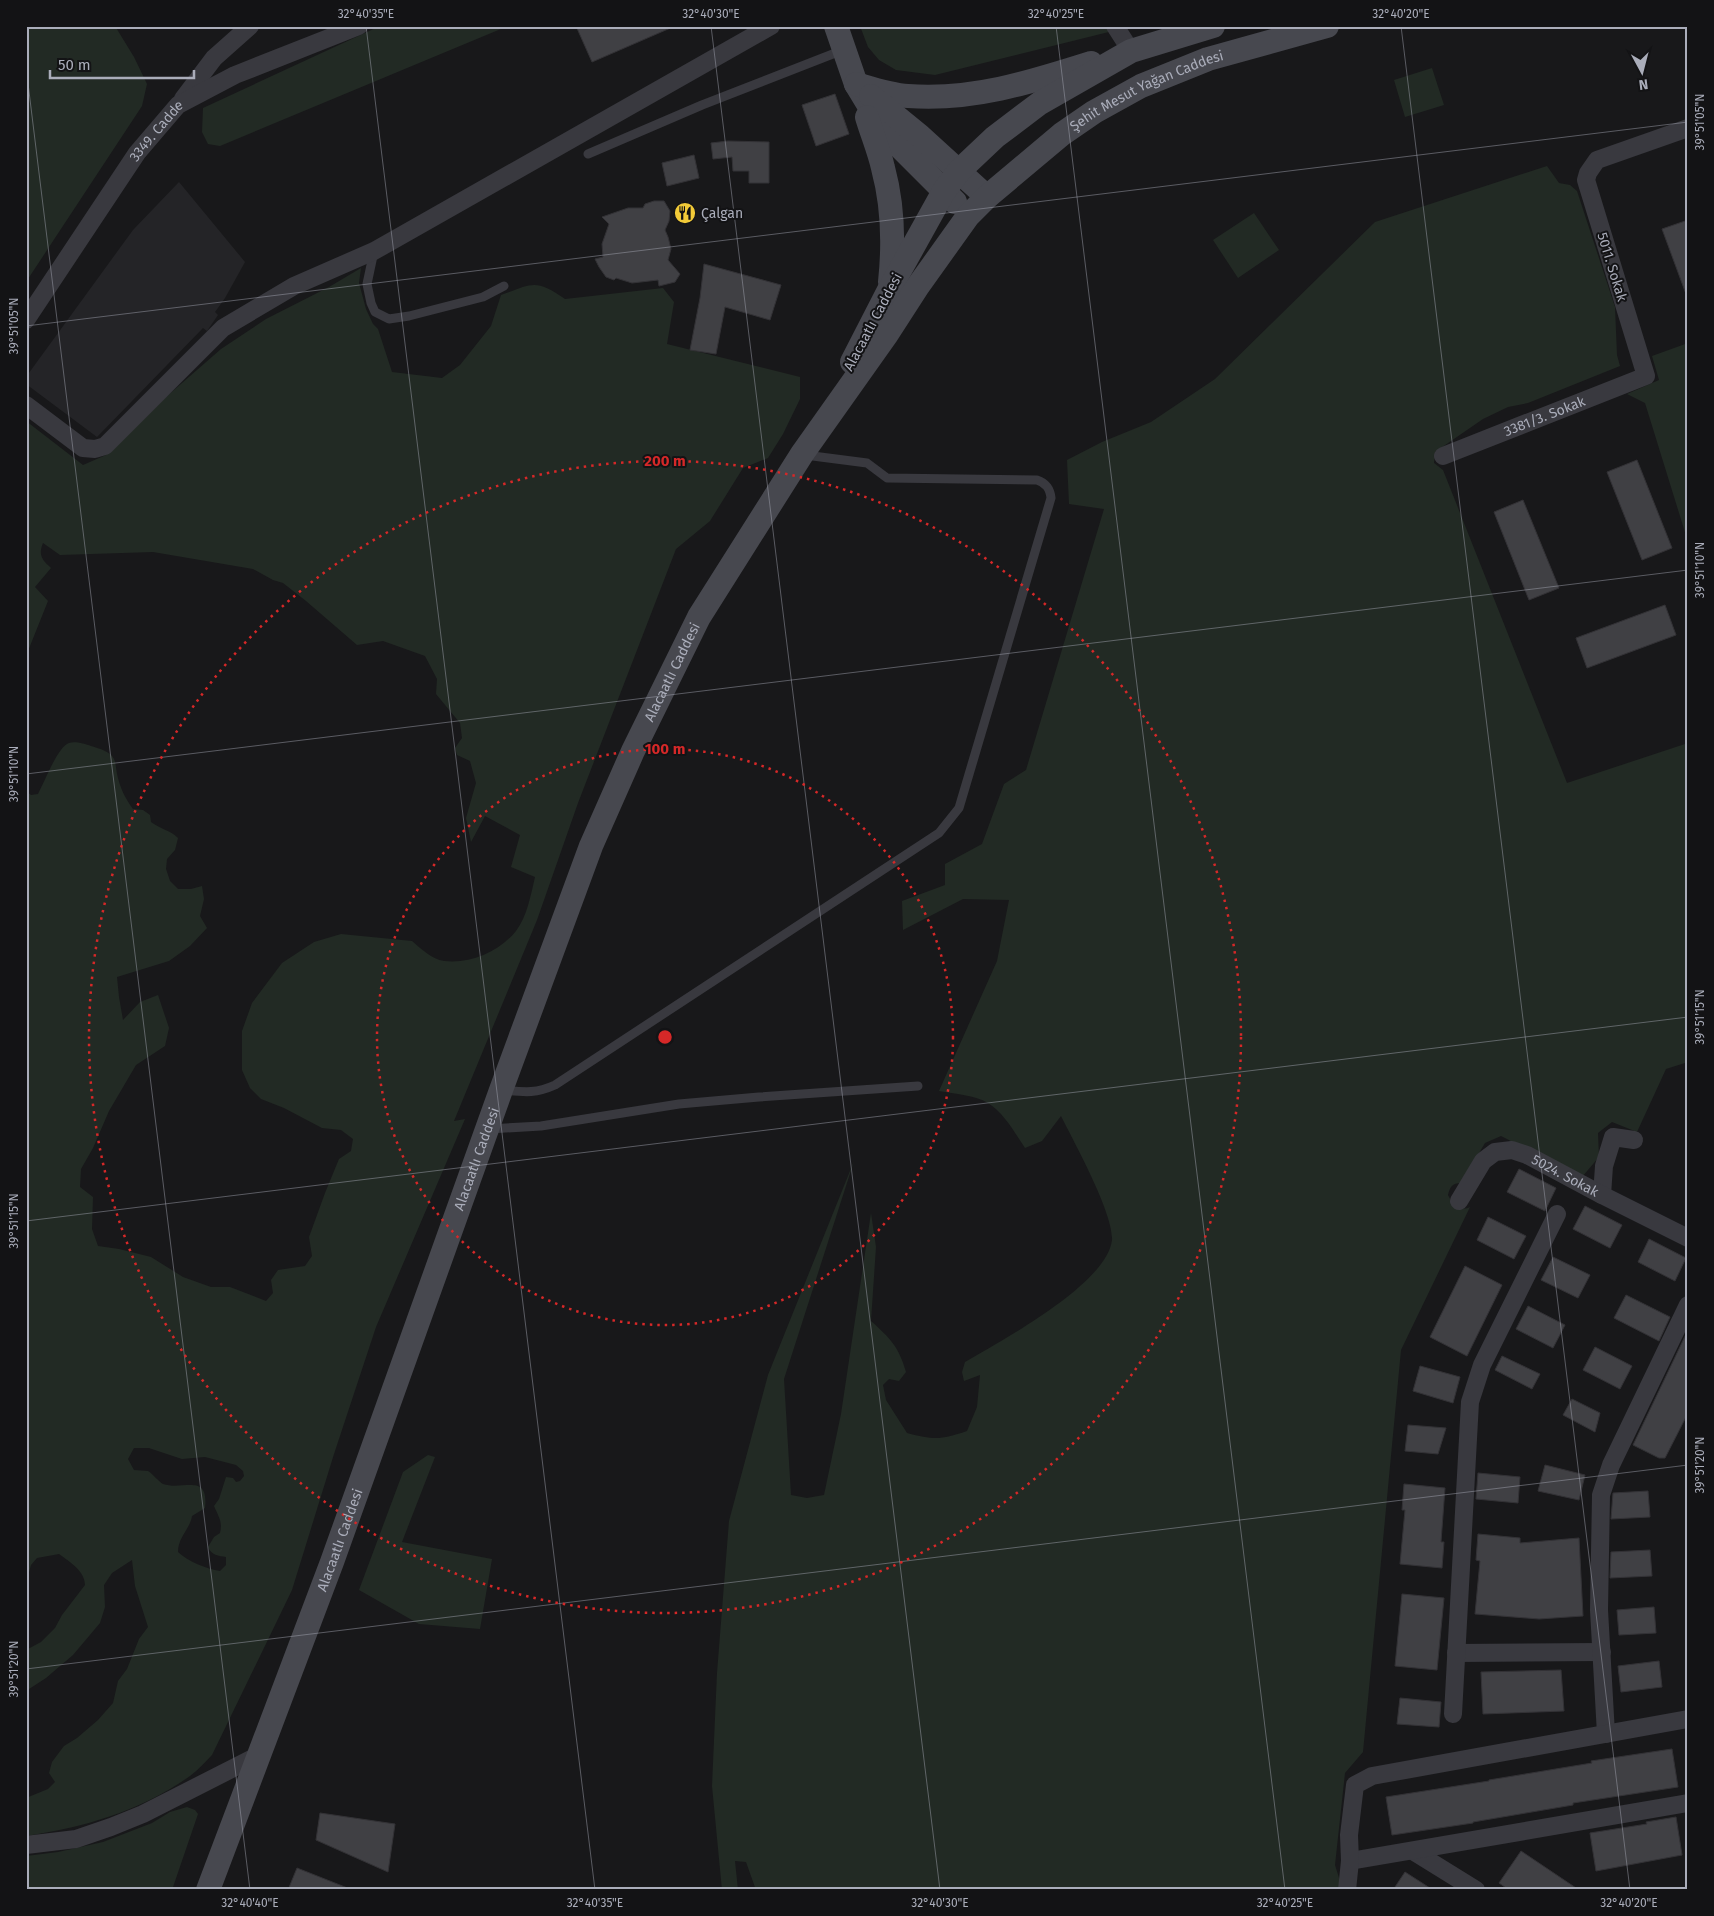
<svg xmlns="http://www.w3.org/2000/svg" width="1714" height="1916" font-family="'Fira Sans',sans-serif">
<style>
.built{fill:#242427}
.green{fill:#222a24;fill-rule:evenodd}
.building{fill:#404044;stroke:#333236}
.lines{fill:none;stroke-linecap:round;stroke-linejoin:round}
.lane{stroke:#39393f;stroke-width:9}
.street{stroke:#39393f;stroke-width:18}
.secondary{stroke:#47484f;stroke-width:24}
.ticks{fill:none;stroke:#aaadba;stroke-width:1;stroke-opacity:0.45}
.ring{fill:none;stroke:#d62828;stroke-width:2.5;stroke-dasharray:2.5 5}
.labels{text-anchor:middle;dominant-baseline:central;stroke-width:4;stroke-linejoin:round;paint-order:stroke}
.street-label{font-size:14px;fill:#aaadba;stroke:#131315}
.poi-label{font-size:14px;fill:#aaadba;stroke:#131315;text-anchor:start}
.centre{fill:#d62828;stroke:#131315;stroke-width:2.5}
.ring-label{font-size:15px;text-anchor:middle;font-weight:bold;fill:#d62828;stroke:#131315;stroke-width:4;stroke-linejoin:round;paint-order:stroke}
.neatline{fill:none;stroke:#aaadba;stroke-width:2}
.ticks-label{font-size:12px;text-anchor:middle;fill:#aaadba}
</style>
<rect width="100%" height="100%" fill="#18181a"/>
<path class="built" d="M179,182L245,262L225,298L215,312L218,315L207,331L203,328L97,437L26,384V377L133,230Z"/>
<path class="green" d="M26,26H115L134,57L147,84L142,106L26,282Z
M380,26H508L220,146L208,144L202,132L203,108Z
M860,26H1133L935,75L896,70L879,60L868,47Z
M1432,68L1444,105L1405,117L1394,80Z
M1547,166L1559,183L1570,185L1577,191L1615,307L1617,355L1620,366L1528,403L1508,407L1483,419L1435,452L1434,463L1443,470L1567,783L1688,743V1062L1666,1069L1637,1132L1612,1122L1598,1133L1599,1157L1582,1177L1501,1136L1485,1143L1461,1183C1452,1183 1450,1187 1448,1195C1452,1204 1460,1212 1470,1207L1401,1350L1363,1752L1345,1773L1335,1865L1340,1881L1339,1890H756L746,1862L735,1861L738,1890H722L712,1786L717,1673L729,1521L768,1375L854,1161L784,1379L791,1495L807,1498L824,1495L841,1414L871,1213L876,1247L871,1321C890,1338 899,1347 906,1372L899,1381L889,1379L883,1385L886,1400L907,1433C934,1440 941,1440 967,1431L977,1407L980,1375L964,1381L962,1372L965,1362C1001,1341 1107,1284 1112,1240C1114,1214 1074,1142 1061,1116L1042,1141L1025,1148C1015,1133 1004,1113 988,1103C975,1095 955,1094 939,1091L997,961L1009,900L963,899L903,930L902,901L945,885V864L982,844L1004,784L1026,770L1104,509L1069,504L1067,460L1102,442L1151,422L1215,379L1375,222Z
M1254,213L1279,250L1238,278L1213,240Z
M361,268L359,283L366,309L373,324L378,329L392,372L442,378L460,365L491,326L501,295C532,284 535,278 565,299L663,288L674,302L667,344L800,377V399L783,434L768,458L743,468L710,521L676,549L578,803L537,920L454,1121L465,1119L376,1327L334,1454L292,1590L212,1755C205,1762 198,1770 190,1776C141,1811 85,1827 26,1836V1798L48,1789L55,1782L49,1773L52,1762L64,1746L77,1738L98,1720L113,1703L118,1681L127,1669L139,1639L148,1627L135,1586L132,1560L112,1573L104,1585L105,1607L100,1623L73,1655L46,1678L26,1691V1650L41,1642L55,1628L62,1615L85,1585C85,1571 70,1562 59,1554L37,1558L31,1565L28,1576L26,1577V791L31,795L38,794C44,783 58,746 69,743C75,741 85,744 91,746C100,749 110,751 114,759C116,764 116,769 117,774C120,788 125,798 133,809L143,810L150,815L151,822C160,829 170,830 178,838L175,850L167,859L166,869L170,881L178,889H191L202,886L204,899L200,916L207,928L190,946L169,961L117,977L119,997L123,1020L140,1002L158,995L169,1028L165,1046L136,1065L109,1111L93,1148L81,1169L80,1187L93,1197L92,1229L98,1246L119,1249L151,1257L183,1277L211,1287H230L266,1301L273,1293L271,1280L278,1270L305,1266L312,1256L309,1237L325,1193L339,1159L351,1151L353,1139L341,1130L322,1128L284,1108L261,1099L250,1088L242,1070V1031L252,1003L282,963L314,942L341,934L412,941C421,949 432,959 444,961C471,964 499,952 516,931C527,917 531,894 535,877L511,867L520,835L485,816L471,842L466,818L476,783L470,761L457,755L455,748L462,738L460,723L436,694L437,679L425,656L383,641L357,645L306,601L283,583L273,580L253,569L153,552L60,555L43,543C38,555 42,560 51,568L35,587L48,601L26,656V421L83,465L106,455L166,397L221,349L266,319L329,287ZM134,1448H149L182,1459L205,1457L236,1465L243,1471L244,1476L240,1481L236,1482L233,1478L226,1477L219,1499L214,1506C218,1516 223,1521 220,1533L214,1537L208,1547C211,1555 219,1556 226,1557V1565L220,1571C207,1569 187,1561 178,1552C178,1537 190,1529 192,1516L205,1508C209,1472 183,1491 163,1484C159,1482 153,1474 148,1471L134,1470L128,1459Z
M1688,343V542L1645,403L1627,394L1659,380L1652,356Z
M428,1455L435,1457L402,1542L492,1559L480,1629L419,1624L359,1590L403,1472Z
M187,1807L195,1810L198,1814L172,1890H26V1856L58,1852L103,1842L152,1823L170,1812Z"/>
<path class="building" d="M576,26H675L592,62Z
M835,94L849,134L816,146L802,105Z
M728,141L769,142V183H749V171H733L732,157L713,159L711,143Z
M694,155L699,178L667,186L662,163Z
M654,201H664L670,211L669,221L665,230L668,237L671,249L668,260L680,274L675,282L659,286L658,280L632,283L616,278L614,280L606,277L599,267L595,259L603,257L602,244L609,224L602,217L628,208H643L645,204Z
M1688,220V294H1686L1662,229Z
M704,264L781,285L770,320L725,307L716,354L690,350L700,298Z
M1637,460L1672,548L1642,560L1607,472Z
M1523,500L1559,588L1529,600L1494,512Z
M1665,605L1676,635L1587,668L1576,638Z
M1519,1169L1556,1188L1545,1211L1507,1192Z
M1585,1206L1622,1225L1610,1248L1573,1229Z
M1488,1217L1526,1236L1514,1259L1477,1240Z
M1649,1239L1686,1258L1675,1281L1638,1262Z
M1553,1257L1590,1275L1578,1298L1541,1280Z
M1465,1266L1502,1285L1467,1356L1430,1337Z
M1626,1295L1670,1317L1659,1341L1614,1318Z
M1528,1306L1565,1325L1553,1348L1516,1329Z
M1688,1330V1413L1665,1458H1659L1633,1445Z
M1595,1347L1632,1366L1620,1389L1583,1370Z
M1502,1356L1540,1374L1532,1389L1495,1370Z
M1420,1366L1460,1377L1453,1403L1413,1391Z
M1572,1399L1600,1413L1595,1432L1563,1415Z
M1408,1425L1446,1428L1438,1454L1405,1451Z
M1545,1465L1585,1475L1579,1500L1538,1491Z
M1478,1473L1520,1477L1518,1503L1476,1499Z
M1404,1484L1445,1488L1441,1542H1444L1442,1568L1400,1564L1405,1510H1402Z
M1648,1491L1650,1517L1611,1519L1613,1493Z
M1478,1534L1520,1538V1543L1579,1538L1583,1616L1539,1619L1475,1614L1480,1561L1476,1560Z
M1650,1550L1652,1576L1610,1578L1611,1552Z
M1402,1594L1444,1598L1437,1670L1395,1666Z
M1654,1607L1656,1633L1619,1635L1617,1610Z
M1659,1661L1662,1687L1621,1692L1618,1666Z
M1561,1670L1564,1711L1483,1714L1481,1672Z
M1400,1698L1441,1702L1439,1727L1397,1724Z
M1672,1749L1678,1787L1573,1803V1805L1473,1822V1823L1392,1835L1386,1797L1489,1781V1780L1592,1763L1591,1761Z
M320,1813L395,1824L388,1872L316,1840Z
M1676,1817L1682,1855L1596,1871L1590,1833L1647,1824L1646,1822Z
M1521,1851L1579,1890H1509L1499,1883Z
M297,1868L350,1889V1890H288Z
M1405,1872L1433,1890H1393Z"/>
<g class="lines">
<path class="lane" d="M588,154L702,105L843,50
M374,251L367,284L371,303L375,312L389,319L409,316L483,297L504,286
M503,1090C524,1092 535,1094 555,1085L939,833L959,808L1051,498C1050,488 1046,483 1037,480L887,478L867,463L805,455
M488,1129L541,1126L679,1104L759,1097L918,1086"/>
<g class="street">
<path d="M1115,26L1131,51"/>
<path d="M183,99L214,58L250,26"/>
<path id="s1" d="M26,320L137,153L178,105L235,75L359,26"/>
<path d="M26,405L83,448L95,449L105,446L223,328L294,286L374,251L771,26"/>
<path id="s2" d="M1443,456L1646,376L1586,180L1588,173L1597,160L1688,128"/>
<path d="M1602,1195L1604,1166L1613,1137L1634,1140"/>
<path id="s3" d="M1459,1201L1483,1161L1495,1152L1512,1150L1527,1155L1602,1195L1688,1238"/>
<path d="M1456,1653L1602,1652"/>
<path d="M1453,1714L1470,1402L1482,1365L1557,1214"/>
<path d="M1606,1734L1599,1610L1601,1495L1611,1465L1688,1305"/>
<path d="M26,1845L76,1839L111,1827L143,1814L259,1755"/>
<path d="M1413,1851L1476,1890"/>
<path d="M1350,1861L1688,1803"/>
<path d="M1347,1890L1350,1861L1349,1835L1355,1785L1372,1776L1688,1719"/>
</g>
<g class="secondary">
<path d="M836,26L856,84L885,132L955,202"/>
<path d="M856,84C873,89 891,95 908,96C972,101 1031,82 1091,63"/>
<path d="M871,96L920,136L987,197"/>
<path d="M867,117C872,134 879,150 883,168C893,205 894,244 890,282"/>
<path d="M852,362L889,290L944,191L959,171L995,137L1040,103L1131,51L1213,26"/>
<path id="s4" d="M208,1890L332,1562L501,1090L591,846L633,751L699,617L802,454L887,334L918,286L968,216L987,197L1062,134L1094,112L1141,86L1208,59L1327,26"/>
</g>
</g>
<path class="ticks" d="M366,26L595,1890M711,26L940,1890M1056,26L1285,1890M1401,26L1630,1890M26,67L250,1890M26,326L1688,122M26,774L1688,570M26,1221L1688,1017M26,1669L1688,1465"/>
<g class="ring">
<circle cx="665" cy="1037" r="288"/>
<circle cx="665" cy="1037" r="576"/>
</g>
<defs>
<g id="restaurant-disc" transform="scale(1.125)"><circle r="9.5" fill="#f2ca38" stroke="#131315"/><path d="M-5-6h1v4h1v-4h1v4h1v-4h1v5L-1.5 .5V6h-2V.5L-5-1ZM5-6V6H3V1.5H1.5Q1.5-4 5-6Z" fill="#111"/></g>
</defs>
<g fill-rule="evenodd">
<use href="#restaurant-disc" x="685" y="213"/>
</g>
<g class="labels">
<g class="street-label">
<text stroke="none"><textPath href="#s4" startOffset="2069">Şehit Mesut Yağan Caddesi</textPath></text>
<text stroke="none"><textPath href="#s1" startOffset="230">3349. Cadde</textPath></text>
<text transform="translate(1612 267) rotate(73)">5011. Sokak</text>
<text transform="translate(873 322) rotate(-62)">Alacaatlı Caddesi</text>
<text stroke="none"><textPath href="#s2" startOffset="109">3381/3. Sokak</textPath></text>
<text stroke="none"><textPath href="#s4" startOffset="1304">Alacaatlı Caddesi</textPath></text>
<text stroke="none"><textPath href="#s4" startOffset="779">Alacaatlı Caddesi</textPath></text>
<text stroke="none"><textPath href="#s3" startOffset="138">5024. Sokak</textPath></text>
<text stroke="none"><textPath href="#s4" startOffset="374">Alacaatlı Caddesi</textPath></text>
</g>
<g class="poi-label">
<text x="701" y="213">Çalgan</text>
</g>
</g>
<circle cx="665" cy="1037" r="8" class="centre"/>
<g class="ring-label">
<text x="665" y="466">200 m</text>
<text x="665" y="754">100 m</text>
</g>
<rect width="1714" height="1916" fill="none" stroke="#131315" stroke-width="55"/>
<g transform="translate(1642 72) rotate(173)" stroke="#131315" stroke-width="4" paint-order="stroke">
<path d="M0-4L9 19L0 12L-9 19Z" fill="#aaadba"/>
<text y="-8" font-size="14" font-weight="bold" text-anchor="middle" fill="#aaadba">N</text>
</g>
<path d="M50 70v8h144v-8" fill="none" stroke="#aaadba" stroke-width="2.5"/>
<text x="58" y="70" font-size="15" fill="#aaadba" stroke="#131315" stroke-width="4" paint-order="stroke">50 m</text>
<rect x="28" y="28" width="1658" height="1860" class="neatline"/>
<g class="ticks-label">
<text x="366" y="18">32°40'35"E</text>
<text x="711" y="18">32°40'30"E</text>
<text x="1056" y="18">32°40'25"E</text>
<text x="1401" y="18">32°40'20"E</text>
<text transform="translate(1700 122) rotate(-90)" y="4">39°51'05"N</text>
<text transform="translate(14 326) rotate(-90)" y="4">39°51'05"N</text>
<text transform="translate(1700 570) rotate(-90)" y="4">39°51'10"N</text>
<text transform="translate(14 774) rotate(-90)" y="4">39°51'10"N</text>
<text transform="translate(1700 1017) rotate(-90)" y="4">39°51'15"N</text>
<text transform="translate(14 1221) rotate(-90)" y="4">39°51'15"N</text>
<text transform="translate(1700 1465) rotate(-90)" y="4">39°51'20"N</text>
<text transform="translate(14 1669) rotate(-90)" y="4">39°51'20"N</text>
<text x="250" y="1907">32°40'40"E</text>
<text x="595" y="1907">32°40'35"E</text>
<text x="940" y="1907">32°40'30"E</text>
<text x="1285" y="1907">32°40'25"E</text>
<text x="1629" y="1907">32°40'20"E</text>
</g>
</svg>
